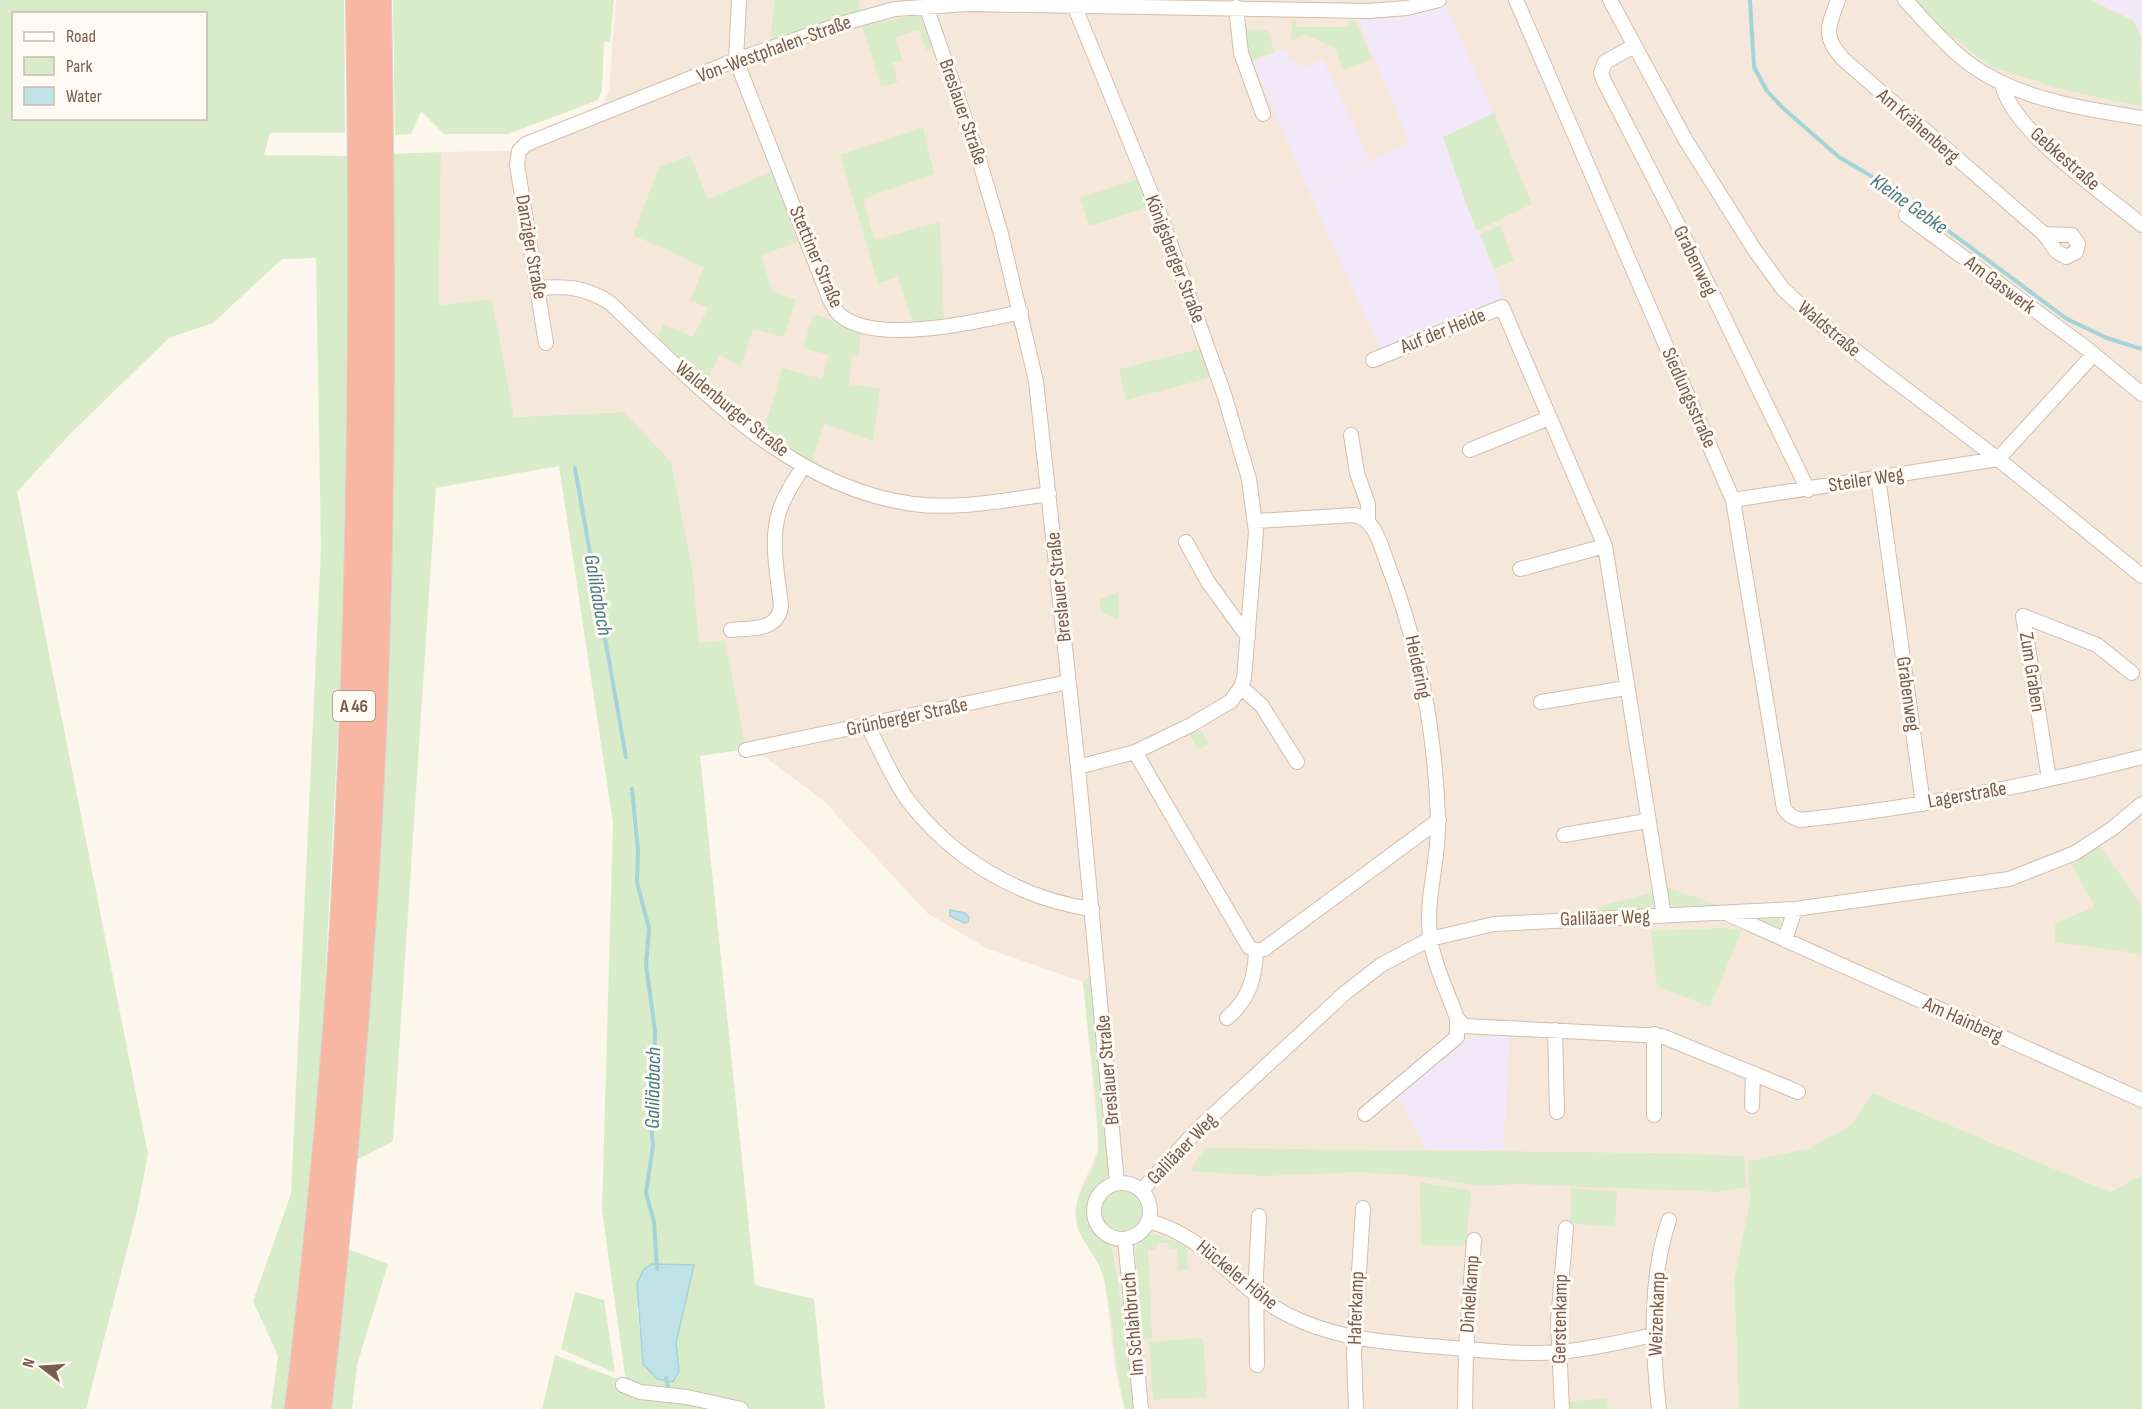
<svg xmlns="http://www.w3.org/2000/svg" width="2142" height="1409" font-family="'Sofia Sans Condensed',sans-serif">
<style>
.residential{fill:#f5e8da}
.education{fill:#f3e8fa}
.green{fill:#d8ecc9;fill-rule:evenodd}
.water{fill:#bfe3e8;stroke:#a5d3da;stroke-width:1.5}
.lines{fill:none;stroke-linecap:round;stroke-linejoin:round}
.stream{stroke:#a5d3da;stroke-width:4}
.minor-casing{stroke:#d1beb0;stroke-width:16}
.motorway-casing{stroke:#dad1cd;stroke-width:28}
.minor{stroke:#fff;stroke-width:14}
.motorway{stroke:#f7b7a3;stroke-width:26}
.labels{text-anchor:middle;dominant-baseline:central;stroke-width:6;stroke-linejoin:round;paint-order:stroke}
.shield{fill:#fffaf3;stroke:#a28b7f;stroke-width:1.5}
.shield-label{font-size:18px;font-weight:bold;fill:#7a5c4d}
.street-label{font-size:20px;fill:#7a5c4d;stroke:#fffaf3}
.water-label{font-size:21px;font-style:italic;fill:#437c86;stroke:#fffaf3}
</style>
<rect width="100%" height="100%" fill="#fdf6ec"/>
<path class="residential" d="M616,0H2142V1175L2110,1192L1873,1093L1852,1124L1810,1148L1748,1161L1750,1200L1734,1279L1739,1409H1125L1116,1374L1104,1278L1096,1259L1078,1231L1076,1220L1077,1198L1099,1148L1083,982L988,949L927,913L824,801L766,758L746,750L725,641L699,643L693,573L624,412L514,417L492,300L439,305L441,152L518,151L597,117L609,90Z"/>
<path class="education" d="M2092,0H2142V35L2134,21Z
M1445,4L1494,113L1443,137L1504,299L1381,350L1309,192L1409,142L1357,16L1376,19L1401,18Z
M1286,48L1289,57L1305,67L1323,60L1370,160L1308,191L1253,62Z
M1510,1036L1503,1150L1426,1149L1397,1095L1472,1037Z"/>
<path class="green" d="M0,0H344L345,133H270L264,155L349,156L347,554L318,1123L289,1409H271L278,1356L253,1301L291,1194L321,549L316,258L282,259L213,323L169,338L70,434L17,492L148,1154L137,1211L86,1409H0ZM14,14H206V118H14Z
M393,0H614L610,42H604L602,90L598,100L508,134H444L421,111L411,134L395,135Z
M775,0H858L861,12L770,41Z
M1910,0H2090L2134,21L2141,37L2139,89L2142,90V107L2065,90L1991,67L1927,17Z
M914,15L921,16L932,48L926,50L919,30L896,37L902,60L892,62L898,82L881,87L862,26Z
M1292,19L1296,20V27H1348L1349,21H1356L1372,59L1343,70L1335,48L1305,34L1291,41Z
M1245,29L1268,30L1274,52L1251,61Z
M1494,113L1532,204L1476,231L1443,137Z
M923,128L934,174L863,199L874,240L940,222L944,322L914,325L898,277L878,283L840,155Z
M441,152L439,305L492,299L514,417L624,412L671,462L693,573L699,643L725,640L746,749L700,756L755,1285L814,1299L825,1409H542L555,1355L626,1382L602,1210L613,823L559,466L436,488L393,1141L355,1161L392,154ZM687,1290L676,1343L679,1371L640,1333L637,1307Z
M690,155L708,199L773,171L797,242L761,255L773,292L796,299L784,337L753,329L741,366L720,355L705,384L656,341L663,324L693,337L708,308L690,300L704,267L633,235L659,167Z
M1138,179L1149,207L1089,226L1080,198Z
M1500,225L1514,261L1494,269L1480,234Z
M813,314L861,329L859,356L852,355L849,384L880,389L873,441L824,423L811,466L763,434L782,368L822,379L829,355L803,348Z
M1204,348L1213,377L1126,400L1119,369Z
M1118,592L1119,620L1101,612L1100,599Z
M1201,730L1209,744L1198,750L1190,736Z
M2099,845L2142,906V954L2055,942V923L2095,907L2072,865Z
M1665,887L1722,906L1674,907L1669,904Z
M1653,892L1654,903L1648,909L1580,912Z
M1779,918L1782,924L1778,930L1751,920Z
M1723,928L1742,930L1710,1007L1657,986L1651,931Z
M1091,976L1111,1164C1110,1184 1087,1190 1088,1212C1089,1232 1109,1235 1112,1250C1123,1302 1128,1356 1134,1409H1125C1114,1366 1115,1322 1104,1279C1099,1256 1078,1241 1076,1218C1073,1190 1099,1172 1098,1145C1098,1092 1088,1035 1083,982Z
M1873,1093L2110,1192L2142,1175V1409H1739L1734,1279L1750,1200L1748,1161L1810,1148L1852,1124Z
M1205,1148L1653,1153L1744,1156L1746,1187L1719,1192L1520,1184L1477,1186L1427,1177L1361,1172L1264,1176L1190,1171Z
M1420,1182L1467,1190L1471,1193L1466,1243L1460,1246L1421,1245Z
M1571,1189L1617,1191L1615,1227L1570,1223Z
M1101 1211a22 22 0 1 1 44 0a22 22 0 1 1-44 0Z
M1153,1233L1186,1246L1188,1270L1179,1271L1177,1249H1169L1168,1243H1157L1156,1250H1148L1152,1338L1142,1339L1135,1248L1142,1239Z
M348,1249L388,1264L357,1365L352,1409H331Z
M575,1292L604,1300L615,1373L561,1349Z
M1203,1338L1207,1397L1153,1400L1149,1342Z
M1607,1398L1608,1409H1565L1564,1402Z"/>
<path class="water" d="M950,910L965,913L969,918L968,922L964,923L950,916Z
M652,1264L694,1265L676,1343L679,1371L673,1382L657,1379L643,1364L637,1283L644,1269Z"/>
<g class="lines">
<path class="stream" d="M1750,0L1754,67L1767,91L1783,108L1839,157L1888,186L2067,319L2107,338L2142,349
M575,468L626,757
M632,789L638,851L637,882L649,929L646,965L655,1030L654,1077L649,1099L653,1146L646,1193L654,1222L657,1269
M666,1378L668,1387"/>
<g class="minor-casing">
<path id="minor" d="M739,0L736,60L830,300C833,305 836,312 840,315C876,346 979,321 1021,312
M1516,0L1733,500L1784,809L1791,816L1800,820C1915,808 2030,786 2142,757
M1610,0L1685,139L1754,249L1783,289L1823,326L1998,459L2142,576
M1838,0C1828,27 1822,36 1843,59L2044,234L2056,251L2066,257L2076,252L2078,244L2072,235L2044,234
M1905,0C1925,21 1944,44 1967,62C2016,99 2083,109 2142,118
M1074,5L1160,215L1224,394L1249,479L1256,532L1244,678L1241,687L1231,701L1191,725L1135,752L1078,767
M926,6L978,156L1001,234L1036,381L1078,767L1117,1183
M1236,7L1241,53L1263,114
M1634,46L1605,62L1601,73L1604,81L1696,260L1808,490
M2002,83C2010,130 2105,194 2142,225
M1906,215L2086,348L2142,394
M538,288C567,286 586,287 610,303C698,385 787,487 913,504C958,510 1005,500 1049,494
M546,343L517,165L519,151L526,144L736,60L844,23L895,9L968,4L1368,11L1407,8L1439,0
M1373,360L1502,307L1605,546L1664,916
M1351,435L1357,473L1368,504V521
M1470,450L1549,418
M1878,477L1923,804
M1733,500L1998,459L2093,355
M1256,521L1354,515C1376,519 1381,547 1388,565C1419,645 1435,732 1438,818C1440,858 1425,897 1430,936C1433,963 1448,993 1457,1018L1464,1026L1662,1036L1798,1092
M1186,542L1208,582L1248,637
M1520,569L1605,546
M731,630C752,628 778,631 781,606C778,577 770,541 779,512C784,496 794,481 803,467
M1241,687L1262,706L1297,762
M1541,702L1626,688
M868,726C880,750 891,776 907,799C951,858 1020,899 1092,909
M746,750L1068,682
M1135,752L1249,947L1256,951L1264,949L1439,820
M2049,779L2023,616L2097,645L2132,673
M1564,835L1647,821
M1730,915L2142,1100
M1785,940L1795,909
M1227,1018C1249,999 1255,979 1256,951
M1555,1030L1557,1112
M1654,1034V1115
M1752,1106L1753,1073
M1365,1114L1457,1037V1018
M1094 1211a28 28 0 1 1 56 0a28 28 0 1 1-56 0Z
M1142,1190L1199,1128L1345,993L1381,965L1430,939L1494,924L1795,909L2009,879L2075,853L2113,828L2142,804
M1149,1221C1211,1239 1227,1280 1279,1310C1333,1341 1393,1343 1455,1348C1489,1351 1524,1355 1559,1352C1591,1349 1622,1342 1653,1335
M1125,1239L1141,1409
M1257,1365L1256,1276L1259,1216
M623,1385L640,1392L687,1397L741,1409
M1356,1409L1354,1354L1363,1208
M1465,1409L1466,1349L1474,1240
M1562,1409L1558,1321L1566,1228
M1659,1409C1652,1347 1649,1280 1669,1220"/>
</g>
<g class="motorway-casing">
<path id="motorway" d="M298,1409C318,1242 335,1075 344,908C361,605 364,303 359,0
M318,1409C337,1245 352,1080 363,915C384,611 383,305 378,0"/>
</g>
<use href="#minor" class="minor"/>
<use href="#motorway" class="motorway"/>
</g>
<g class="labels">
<rect class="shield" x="333" y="691" width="42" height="30" rx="4.5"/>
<g class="shield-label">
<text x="354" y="706">A 46</text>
</g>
<g class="street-label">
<text transform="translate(774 49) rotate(-20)">Von-Westphalen-Straße</text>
<text transform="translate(963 112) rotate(71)">Breslauer Straße</text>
<text transform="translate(1918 126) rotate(41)">Am Krähenberg</text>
<text transform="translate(2065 159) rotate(41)">Gebkestraße</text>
<text transform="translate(531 247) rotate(80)">Danziger Straße</text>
<text transform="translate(816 257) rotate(67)">Stettiner Straße</text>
<text transform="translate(1175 259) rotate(69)">Königsberger Straße</text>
<text transform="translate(1695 261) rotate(64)">Grabenweg</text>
<text transform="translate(2000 285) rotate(37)">Am Gaswerk</text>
<text transform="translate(1829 329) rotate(40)">Waldstraße</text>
<text transform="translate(1443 331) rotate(-22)">Auf der Heide</text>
<text transform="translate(1689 398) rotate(66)">Siedlungsstraße</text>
<text transform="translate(732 409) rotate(39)">Waldenburger Straße</text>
<text transform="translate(1866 480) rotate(-9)">Steiler Weg</text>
<text transform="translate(1059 587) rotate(-96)">Breslauer Straße</text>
<text transform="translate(1418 667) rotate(78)">Heidering</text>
<text transform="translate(2032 672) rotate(81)">Zum Graben</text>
<text transform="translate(1908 694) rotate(82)">Grabenweg</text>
<text transform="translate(907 717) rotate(-12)">Grünberger Straße</text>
<text transform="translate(1967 795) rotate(-10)">Lagerstraße</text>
<text transform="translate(1605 918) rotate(-2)">Galiläaer Weg</text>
<text transform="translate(1963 1020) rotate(24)">Am Hainberg</text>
<text transform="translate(1108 1070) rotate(-95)">Breslauer Straße</text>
<text transform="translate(1182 1149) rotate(-46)">Galiläaer Weg</text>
<text transform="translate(1237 1275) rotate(39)">Hückeler Höhe</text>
<text transform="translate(1470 1294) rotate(-86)">Dinkelkamp</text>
<text transform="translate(1356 1308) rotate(-88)">Haferkamp</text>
<text transform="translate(1657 1314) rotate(-88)">Weizenkamp</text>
<text transform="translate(1560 1319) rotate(-89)">Gerstenkamp</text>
<text transform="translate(1133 1324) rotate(-95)">Im Schlahbruch</text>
</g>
<g class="water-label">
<text transform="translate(1909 204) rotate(35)">Kleine Gebke</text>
<text transform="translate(598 595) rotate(80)">Galiläabach</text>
<text transform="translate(653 1088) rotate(-89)">Galiläabach</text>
</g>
</g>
<rect x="12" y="12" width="195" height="108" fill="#fffaf3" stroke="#cabbb1" stroke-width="1.5"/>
<rect x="24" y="32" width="30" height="9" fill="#ffffff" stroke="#cabbb1" stroke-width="1.5"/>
<text x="66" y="42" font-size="18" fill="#7a5c4d">Road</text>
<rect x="24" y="57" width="30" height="18" fill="#d8ecc9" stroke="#cabbb1" stroke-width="1.5"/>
<text x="66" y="72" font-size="18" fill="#7a5c4d">Park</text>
<rect x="24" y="87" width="30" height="18" fill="#bfe3e8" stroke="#cabbb1" stroke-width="1.5"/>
<text x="66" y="102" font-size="18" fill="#7a5c4d">Water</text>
<g transform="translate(42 1367) rotate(287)" stroke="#fffaf3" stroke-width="4.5" paint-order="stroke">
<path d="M0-4.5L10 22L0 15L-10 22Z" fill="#7a5c4d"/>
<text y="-9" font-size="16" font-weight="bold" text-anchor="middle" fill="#7a5c4d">N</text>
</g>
</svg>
